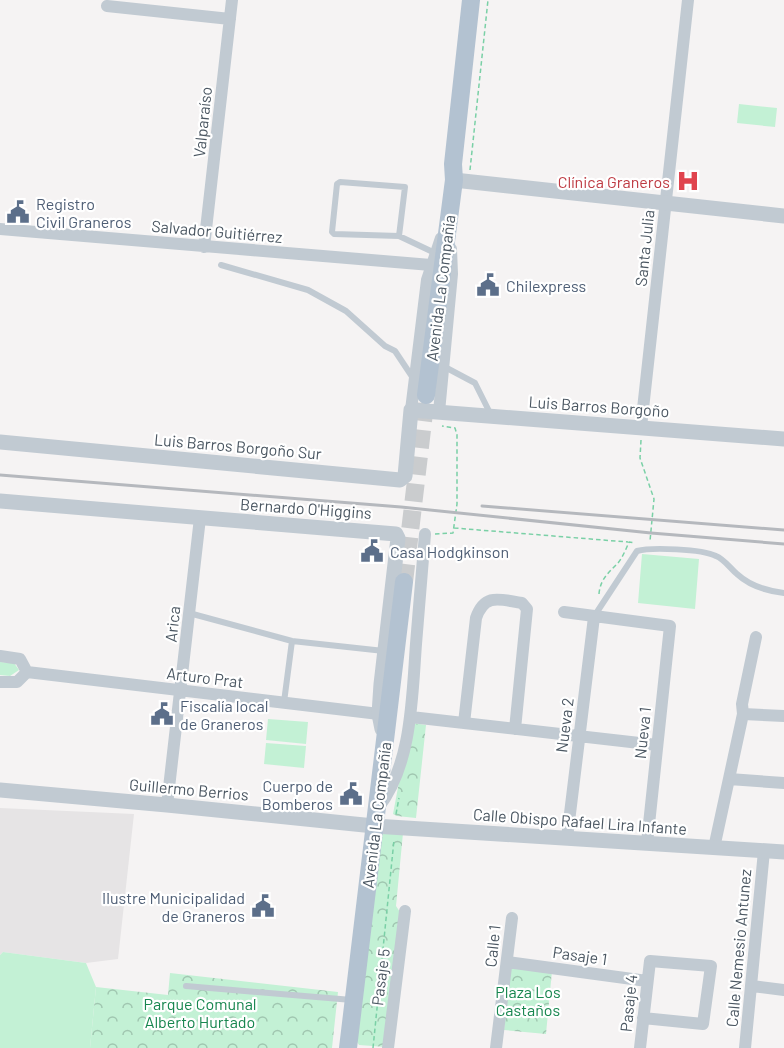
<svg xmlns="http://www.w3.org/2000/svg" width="784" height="1048" font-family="Barlow,sans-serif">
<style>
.education{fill:#e6e4e5}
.grass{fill:#c3f1d5}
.forest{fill:url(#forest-crowns)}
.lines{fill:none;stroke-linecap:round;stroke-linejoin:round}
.primary-tunnel{stroke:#caccce;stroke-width:18;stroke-dasharray:18 9;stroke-linecap:butt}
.path{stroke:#7ad0a6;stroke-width:1.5;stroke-dasharray:4.5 3;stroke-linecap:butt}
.service{stroke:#c1cad2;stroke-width:6}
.minor{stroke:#c1cad2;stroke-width:12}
.tertiary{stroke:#c1cad2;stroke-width:15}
.primary{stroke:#b3c2d1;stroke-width:18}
.rail{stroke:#b5b8bd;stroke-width:3}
.labels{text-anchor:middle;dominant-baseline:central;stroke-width:4.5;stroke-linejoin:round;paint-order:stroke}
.street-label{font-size:16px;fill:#4a5661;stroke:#fff}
.health-label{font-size:16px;fill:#be3a42;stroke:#fff;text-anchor:end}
.service-label{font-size:16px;fill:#4e5e75;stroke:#fff;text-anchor:start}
.park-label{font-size:16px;fill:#17864f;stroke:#fff}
</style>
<defs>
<pattern id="forest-crowns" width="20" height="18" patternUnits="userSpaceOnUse" patternTransform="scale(1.5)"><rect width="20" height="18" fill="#c3f1d5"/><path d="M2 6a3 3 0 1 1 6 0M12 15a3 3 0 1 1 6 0" fill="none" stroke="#a0c6b0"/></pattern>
</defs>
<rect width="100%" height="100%" fill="#f5f3f3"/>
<path class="education" d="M0,808L134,814L118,959L86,963L3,952L0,955Z"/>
<path class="grass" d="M739,104L777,108L775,127L737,123Z
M642,554L699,559L695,609L638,603Z
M0,662L14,663L19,670L10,676L0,675Z
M268,719L308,722L306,744L266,740Z
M266,743L306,746L304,768L264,764Z
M3,952L86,963L96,987L90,1048H0V955Z"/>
<path class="forest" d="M413,723L426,725L416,818L397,816L393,814L402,766Z
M378,831L403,833L396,906L400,912L386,1047L359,1045L355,1038Z
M510,967L552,971L546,1034L504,1030Z
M170,973L338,992L332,1048H90L96,987L168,995Z"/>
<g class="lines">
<path class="primary-tunnel" d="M404,582L426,396"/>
<path class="path" d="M470,170L488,0
M641,440L640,458L654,499L650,541
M454,528L628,542
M435,534L453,533L457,504V435L455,428L442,426
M599,594C600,580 608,573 617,564C622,559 626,549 629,542L635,543
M396,814L399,798
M373,1048L394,840"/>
<path class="service" d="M399,236L405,187L340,182L337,184L332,232L334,234L399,236L435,253
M221,265L308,290L346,311L385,346L395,351L413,378
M443,366L475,383L491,415
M189,613L292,641L384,651
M595,615L637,551C651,547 702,549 716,556C724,559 730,568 737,574C750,586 767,591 784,593
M284,702L292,641
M186,986L352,1000"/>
<path class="minor" d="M107,6L230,19
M0,229L431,265
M204,247L232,0
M411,410L427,280L441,238
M439,412L452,274L451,249
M641,427L688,0
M564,612L670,626L647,843
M0,656L20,659L27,672
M27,672L379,714
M0,682H17L27,672
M743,714L784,716
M411,717L657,745
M464,723L476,618C485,592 501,600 522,603L527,609L515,729
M729,779L784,783
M167,805L200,518
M378,808C412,765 412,697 416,644C419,608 422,571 425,534
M567,838L594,617
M714,848L743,714L742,704L756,637
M507,962L647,981
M752,986L784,990
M388,1048L405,911
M496,1048L512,918
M640,1048L650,961L711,966L703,1024L643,1018
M745,1048L764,851"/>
<path class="tertiary" d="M454,180L784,216
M0,442L400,480L405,476L411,410L784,439
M0,501L396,534L398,538L381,684L379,714L382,729
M0,790L167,805L374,826L784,852"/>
<path class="primary" d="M426,395L454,180L453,164L471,0
M348,1048L404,582"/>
<path class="rail" d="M0,475L401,507L651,533L784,544
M482,506L784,530"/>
</g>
<defs>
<g id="hospital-bare" transform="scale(1.8)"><path d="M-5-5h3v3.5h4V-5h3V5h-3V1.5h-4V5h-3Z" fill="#e0444e" stroke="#fff" stroke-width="2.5" paint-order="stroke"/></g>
<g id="civic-bare" transform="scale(1.8)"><path d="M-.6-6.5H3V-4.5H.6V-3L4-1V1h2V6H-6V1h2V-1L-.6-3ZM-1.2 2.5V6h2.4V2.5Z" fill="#5c6f8a" stroke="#fff" stroke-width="2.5" paint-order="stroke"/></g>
</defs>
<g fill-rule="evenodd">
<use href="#hospital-bare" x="688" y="181"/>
<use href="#civic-bare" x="18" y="212"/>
<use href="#civic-bare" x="488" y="285"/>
<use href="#civic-bare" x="372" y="551"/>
<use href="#civic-bare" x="162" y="714"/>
<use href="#civic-bare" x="351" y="794"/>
<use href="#civic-bare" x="263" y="906"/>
</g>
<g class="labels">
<g class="street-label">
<text transform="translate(202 122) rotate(-84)">Valparaíso</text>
<text transform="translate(217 231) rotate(5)">Salvador Guitiérrez</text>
<text transform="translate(644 248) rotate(-84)">Santa Julia</text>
<text transform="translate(440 288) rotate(-83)">Avenida La Compañía</text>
<text transform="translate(599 406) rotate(4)">Luis Barros Borgoño</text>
<text transform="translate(238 446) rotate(5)">Luis Barros Borgoño Sur</text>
<text transform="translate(306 508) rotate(4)">Bernardo O'Higgins</text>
<text transform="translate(172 624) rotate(-84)">Arica</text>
<text transform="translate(205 677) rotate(7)">Arturo Prat</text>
<text transform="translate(564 725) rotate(-83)">Nueva 2</text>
<text transform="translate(642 733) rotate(-84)">Nueva 1</text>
<text transform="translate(189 789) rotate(5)">Guillermo Berrios</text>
<text transform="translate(376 815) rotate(-83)">Avenida La Compañía</text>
<text transform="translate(580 821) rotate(4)">Calle Obispo Rafael Lira Infante</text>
<text transform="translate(492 946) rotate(-84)">Calle 1</text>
<text transform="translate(738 948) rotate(-85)">Calle Nemesio Antunez</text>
<text transform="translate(580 955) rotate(8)">Pasaje 1</text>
<text transform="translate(380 977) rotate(-83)">Pasaje 5</text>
<text transform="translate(628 1003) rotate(-84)">Pasaje 4</text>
</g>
<g class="health-label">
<text x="670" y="181">Clínica Graneros</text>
</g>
<g class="service-label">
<text x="36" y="203">Registro<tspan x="36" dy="18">Civil Graneros</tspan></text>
<text x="506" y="285">Chilexpress</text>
<text x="390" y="551">Casa Hodgkinson</text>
<text x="180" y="705">Fiscalía local<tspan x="180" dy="18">de Graneros</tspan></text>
<text x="333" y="785" text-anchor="end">Cuerpo de<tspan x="333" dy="18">Bomberos</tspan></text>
<text x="245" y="897" text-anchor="end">Ilustre Municipalidad<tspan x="245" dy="18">de Graneros</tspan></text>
</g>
<g class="park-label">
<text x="528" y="991">Plaza Los<tspan x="528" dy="18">Castaños</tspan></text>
<text x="200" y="1003">Parque Comunal<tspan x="200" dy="18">Alberto Hurtado</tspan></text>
</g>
</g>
</svg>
